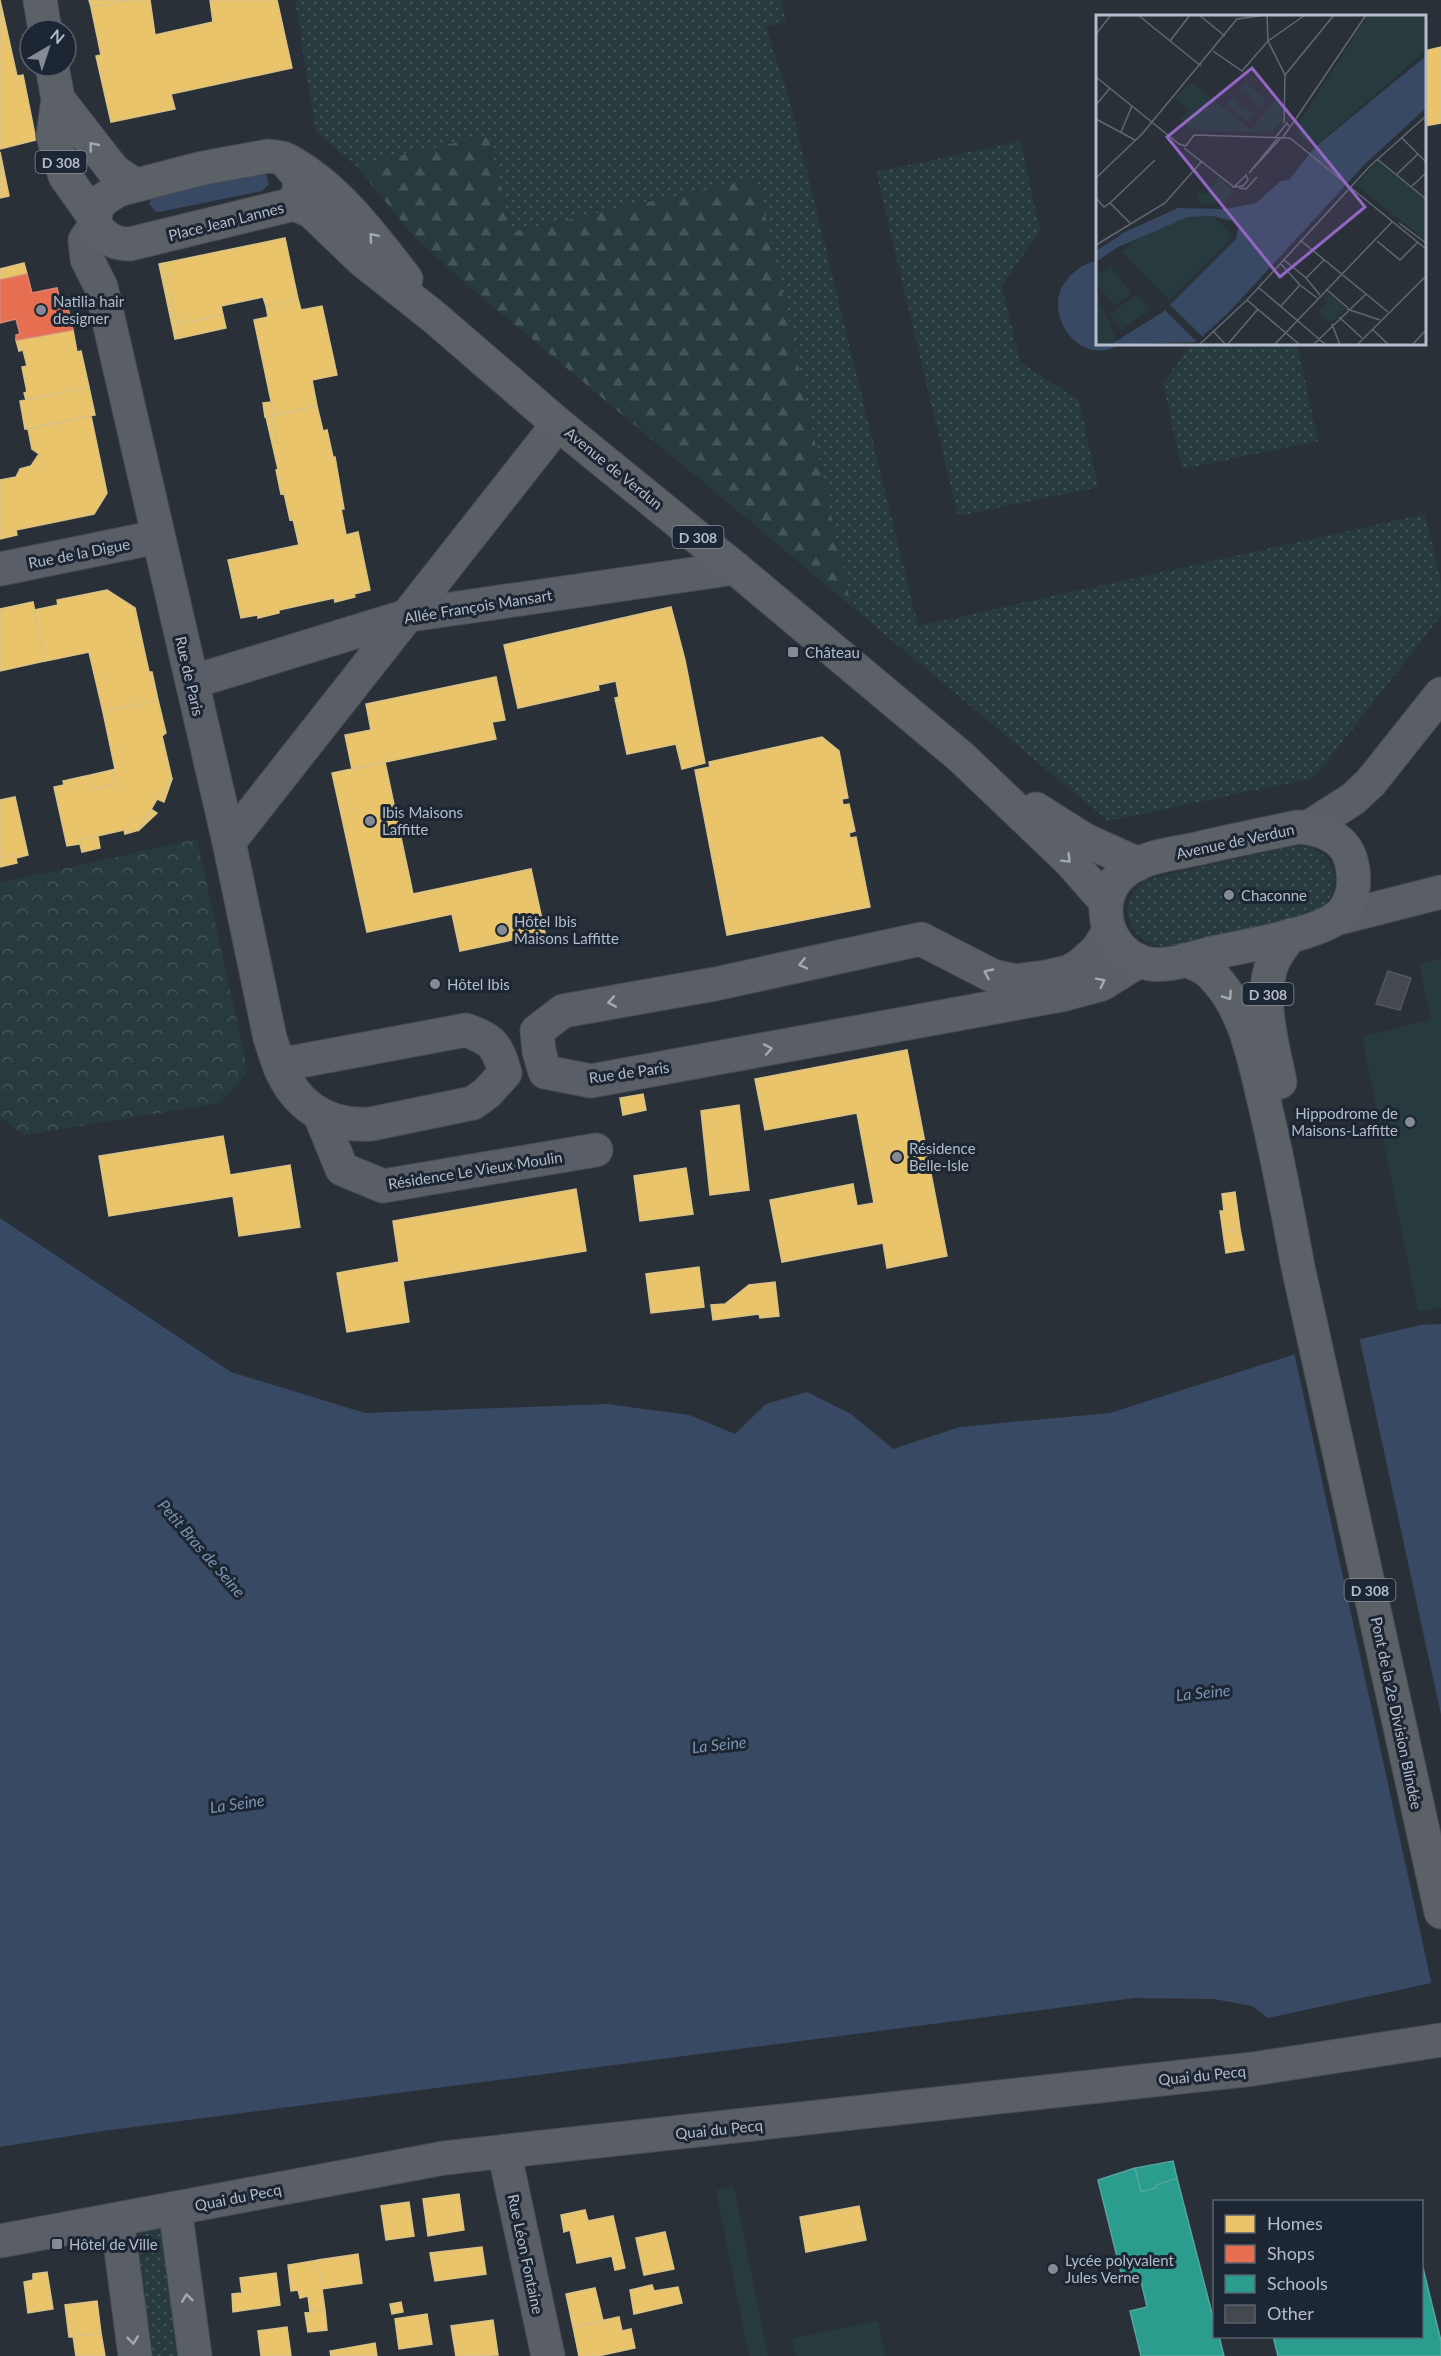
<svg xmlns="http://www.w3.org/2000/svg" width="1441" height="2356" font-family="Lato,sans-serif">
<style>
.grass{fill:url(#grass-dots)}
.forest{fill:url(#forest-firs)}
.park{fill:url(#park-crowns)}
.pitch{fill:#273a3e}
.water{fill:#384963}
.pier{fill:#2a3038}
.homes{fill:#e9c46a;stroke:#d9c286;stroke-width:1.5}
.shops{fill:#e76f51;stroke:#d88675;stroke-width:1.5}
.schools{fill:#2a9d8f;stroke:#53a6a0;stroke-width:1.5}
.building{fill:#444950;stroke:#52575f;stroke-width:1.5}
.lines{fill:none;stroke-linecap:round;stroke-linejoin:round}
.minor-casing{stroke:#484c53;stroke-width:35}
.major-casing{stroke:#484c55;stroke-width:35}
.minor{stroke:#5a5e66;stroke-width:33}
.major{stroke:#5c6168;stroke-width:33}
.oneway{stroke:#a2aab6}
.oneway2{stroke:#a2a9b5}
.poi-dot{fill:#848b96;stroke:#1d2633;stroke-width:2}
.labels{text-anchor:middle;dominant-baseline:central;stroke-width:6;stroke-linejoin:round;paint-order:stroke}
.shield{fill:#1d2633;stroke:#878f9c;stroke-width:1.5}
.shield-label{font-size:14px;font-weight:bold;fill:#b4bcc9}
.street-label{font-size:15px;fill:#b4bcc9;stroke:#1d2633}
.poi-label{font-size:15px;fill:#b4bcc9;stroke:#1d2633;text-anchor:start}
.water-label{font-size:16px;font-style:italic;fill:#7c92b1;stroke:#1d2633}
.inset-road{fill:none;stroke:#616872;stroke-width:1.5}
.view{fill:#9266c3;fill-opacity:0.15;stroke:#9266c3;stroke-width:3}
.inset-edge{fill:none;stroke:#b4bcc9;stroke-width:3}
</style>
<defs>
<pattern id="grass-dots" width="8" height="8" patternUnits="userSpaceOnUse" patternTransform="scale(1.5)"><rect width="8" height="8" fill="#273a3e"/><path d="M2 2h.1M6 6h.1" fill="none" stroke="#445559" stroke-width="1.8" stroke-linecap="round"/></pattern>
<pattern id="forest-firs" width="22" height="20" patternUnits="userSpaceOnUse" patternTransform="scale(1.5)"><rect width="22" height="20" fill="#273a3e"/><path d="M5 1l3.5 6h-7zM16 11l3.5 6h-7z" fill="#445559"/></pattern>
<pattern id="park-crowns" width="20" height="18" patternUnits="userSpaceOnUse" patternTransform="scale(1.5)"><rect width="20" height="18" fill="#273a3e"/><path d="M2 6a3 3 0 1 1 6 0M12 15a3 3 0 1 1 6 0" fill="none" stroke="#445559"/></pattern>
</defs>
<rect width="100%" height="100%" fill="#2a3038"/>
<path class="grass" d="M295,0H781L786,21L766,27L789,98L918,626L1425,514L1441,582V616L1314,778L1108,821L851,606L757,178L512,232L488,136L356,166L316,132Z
M1021,141L1040,231L1002,286L1020,362L1079,400L1098,487L958,516L876,172Z
M1191,344H1297L1318,441L1182,469L1163,383Z
M1297,845C1337,848 1348,890 1316,913L1166,947C1128,942 1113,905 1145,880Z
M156,2227L161,2228L184,2356H147L134,2240L143,2229Z"/>
<path class="forest" d="M488,135L512,232L757,178L851,606L459,278L412,234L356,166Z"/>
<path class="park" d="M197,839L248,1072L221,1103L24,1135L0,1117V883Z"/>
<path class="pitch" d="M1441,959V1308L1418,1311L1362,1037L1431,1019L1419,964Z
M734,2187L768,2356H749L716,2190Z
M878,2321L885,2356H796L792,2338Z"/>
<path class="water" d="M260,171L266,175L269,184L262,191L159,212L155,211L149,204L154,193Z
M1091,262H1097L1098,344H1121C1074,374 1023,291 1091,262Z
M0,1218L231,1372L365,1413L607,1404L689,1415L735,1434L766,1404L807,1392L851,1414L893,1449L960,1427L1110,1413L1296,1354L1421,1325L1441,1324V1981L1268,2018L1252,2006L1214,1999L1135,1998L95,2132L0,2147Z"/>
<path class="pier" d="M1359,1336L1441,1715V1984L1432,1986L1294,1352Z"/>
<path class="homes" d="M0,0L17,76L23,75L36,140L0,149Z
M89,0H131L91,7Z
M131,0H150L155,35L213,22L210,0H277L292,68L171,94L175,109L111,122L96,56L101,55L91,7Z
M1441,47V123L1424,126V51Z
M0,152L9,196L0,198Z
M285,238L298,299L266,306L263,297L221,306L223,315L177,324L164,263Z
M24,263L27,274L0,280V269Z
M164,263L180,338L175,339L159,264Z
M298,299L301,310L322,306L337,375L312,380L317,406L274,415L254,320L268,317L266,306Z
M223,315L226,328L180,338L177,324Z
M73,330L77,352L81,351L89,387L26,400L24,393L27,392L22,367L27,366L23,350L19,351L16,340Z
M89,387L95,415L25,429L20,401Z
M271,402L274,415L265,417L263,403Z
M317,406L323,431L327,430L333,457H335L344,509H341L346,535L358,532L370,590L354,594L355,597L335,602L334,598L279,610V613L258,618V615L241,618L228,560L299,545L293,519L290,520L284,493L281,494L276,470L278,469L272,443L277,442L271,416Z
M91,416L107,493L94,514L16,530L17,535L0,539V480L16,477L20,469L31,466L39,454L32,449L28,429Z
M271,416L277,442L272,443L266,417Z
M107,590L135,608L149,672H152L158,700L103,712L89,652L45,661L34,610L58,605L57,600Z
M33,602L45,661L0,671V609Z
M671,607L685,660L705,763L682,769L676,744L627,754L615,698L619,697L616,681L598,685L599,690L518,708L504,645Z
M496,677L505,720L492,722L496,739L352,769L345,735L371,730L366,704Z
M158,700L166,733L162,736L172,779L169,780L157,799L139,830L125,834L124,830L79,840L80,844L67,846L54,787L64,785L63,781L86,776L90,790L115,784L112,770L115,769L103,712Z
M822,737L839,751L848,798L842,799L843,805L849,804L855,831L849,833L850,838L856,837L870,907L727,935L695,770L710,767L709,762Z
M385,762L413,894L531,869L545,933L460,951L452,914L367,932L332,773Z
M112,770L115,784L90,790L86,776Z
M172,779L164,802L157,799L169,780Z
M15,797L28,855L16,858L15,855L0,858V800Z
M151,809L157,813L139,830V828Z
M98,836L100,848L82,852L79,840Z
M15,855L17,863L0,867V858Z
M907,1050L947,1256L887,1268L883,1243L782,1262L770,1200L853,1184L857,1206L874,1203L857,1113L765,1130L755,1079Z
M643,1094L646,1110L623,1115L620,1098Z
M739,1105L749,1190L710,1195L701,1111Z
M223,1136L230,1175L290,1165L300,1227L239,1236L233,1196L109,1216L99,1156Z
M686,1168L693,1214L640,1221L634,1176Z
M576,1189L586,1251L403,1281L409,1322L347,1332L337,1273L399,1262L393,1221Z
M1235,1192L1240,1229L1223,1232L1220,1211H1224L1222,1194Z
M1240,1229L1244,1250L1226,1253L1223,1232Z
M699,1267L704,1307L651,1313L646,1274Z
M775,1282L779,1316L760,1318L759,1314L713,1320L711,1305L725,1304L749,1285Z
M459,2194L464,2230L428,2236L423,2199Z
M409,2202L414,2236L386,2240L381,2206Z
M859,2206L866,2240L806,2252L800,2217Z
M585,2210L588,2221L613,2216L625,2268L615,2270L612,2256L577,2263L570,2230L564,2232L561,2215Z
M665,2232L674,2269L644,2275L636,2238Z
M482,2247L486,2274L435,2281L430,2253Z
M358,2254L362,2283L322,2289L318,2260Z
M318,2260L325,2310L310,2312L308,2296L300,2298L298,2290L291,2291L288,2265Z
M47,2272L53,2309L28,2313L24,2282L33,2280V2274Z
M276,2273L280,2305L233,2312L232,2294L242,2293L240,2278Z
M652,2285L654,2291L678,2287L682,2303L634,2314L630,2290Z
M595,2288L603,2321L573,2327L566,2294Z
M97,2301L101,2333L69,2337L65,2305Z
M401,2302L403,2312L392,2314L390,2304Z
M325,2310L327,2330L308,2332L305,2313Z
M427,2314L432,2344L399,2349L395,2319Z
M619,2317L622,2331L631,2329L635,2348L598,2356H579L573,2327Z
M493,2320L498,2355L456,2356L451,2326Z
M287,2327L291,2356H261L258,2331Z
M101,2333L105,2356H76L73,2336Z
M375,2343L377,2356H331L330,2351Z"/>
<path class="shops" d="M27,274L32,293L57,288L59,296L65,295L73,330L16,340V335L20,334L16,319L0,323V280Z"/>
<path class="schools" d="M1173,2161L1177,2178L1156,2185V2188L1141,2192L1135,2168Z
M1135,2168L1141,2192L1156,2188V2185L1177,2178L1214,2321V2336H1219L1224,2356H1141L1130,2311L1147,2307L1139,2272L1122,2277L1098,2180Z
M1423,2268L1441,2341V2356H1278L1273,2336H1422V2269Z"/>
<path class="building" d="M1388,971L1411,978L1400,1010L1376,1004Z"/>
<g class="lines">
<g class="minor-casing">
<path id="minor" d="M95,226L85,240L87,259L101,287L229,842L270,1038L279,1065
M0,569L157,537
M192,682L410,615L735,568
M1309,827L1353,799L1371,782L1441,694
M229,842L558,424
M1335,919L1441,892
M1109,931L1097,950L1079,966L1068,972L1045,977L1016,981L993,976L921,939L715,984L563,1011L537,1031L539,1051L545,1072L591,1081L1061,995L1102,984L1139,961
M466,1030C492,1040 497,1044 505,1073L487,1093L473,1103L371,1124C327,1127 295,1105 279,1065Z
M320,1115L342,1169L383,1186L596,1150
M504,2151L548,2356
M175,2208L195,2356
M117,2219L135,2356
M0,2241L444,2158L1253,2069L1441,2040"/>
</g>
<g class="major-casing">
<path id="major" d="M40,0L45,30
M52,66L58,99L53,136L65,176L94,217
M58,99L114,171L135,185
M269,156L283,158L300,178L299,191L294,204L130,244C113,244 106,238 95,226L96,208L104,199L118,190L203,168Z
M287,160C337,187 372,235 406,279
M294,204L311,211L362,260L434,317L558,424L735,568L961,757L1069,860L1106,902
M1036,809L1085,840L1138,864
M1298,827C1319,828 1342,836 1350,857C1357,879 1355,905 1335,919C1309,936 1244,946 1212,953C1193,958 1170,967 1150,964C1106,957 1089,896 1127,870C1146,856 1173,854 1196,849C1230,841 1264,834 1298,827Z
M1184,960C1194,963 1205,967 1212,975C1246,1009 1254,1060 1265,1105C1278,1159 1288,1213 1298,1267L1441,1912
M1280,1082C1273,1046 1258,998 1273,962C1277,952 1285,943 1291,935"/>
</g>
<use href="#minor" class="minor"/>
<use href="#major" class="major"/>
</g>
<defs><path id="oneway-chevron" d="M-2-3.5L2.5 0L-2 3.5" fill="none" stroke-width="1.6" stroke-linecap="round" stroke-linejoin="round" transform="scale(1.5)"/></defs>
<g class="oneway">
<use href="#oneway-chevron" transform="translate(93 146) rotate(-129)"/>
<use href="#oneway-chevron" transform="translate(373 237) rotate(-131)"/>
<use href="#oneway-chevron" transform="translate(1067 859) rotate(45)"/>
<use href="#oneway-chevron" transform="translate(1228 996) rotate(57)"/>
</g>
<g class="oneway2">
<use href="#oneway-chevron" transform="translate(803 964) rotate(167)"/>
<use href="#oneway-chevron" transform="translate(988 973) rotate(-155)"/>
<use href="#oneway-chevron" transform="translate(1101 982) rotate(-27)"/>
<use href="#oneway-chevron" transform="translate(612 1002) rotate(170)"/>
<use href="#oneway-chevron" transform="translate(768 1049) rotate(-10)"/>
<use href="#oneway-chevron" transform="translate(187 2298) rotate(-97)"/>
<use href="#oneway-chevron" transform="translate(133 2340) rotate(83)"/>
</g>
<g class="poi-dot">
<circle cx="41" cy="310" r="6"/>
<rect x="787" y="646" width="12" height="12" rx="3"/>
<circle cx="370" cy="821" r="6"/>
<circle cx="1229" cy="895" r="6"/>
<circle cx="502" cy="930" r="6"/>
<circle cx="435" cy="984" r="6"/>
<circle cx="1410" cy="1122" r="6"/>
<circle cx="897" cy="1157" r="6"/>
<rect x="51" y="2238" width="12" height="12" rx="3"/>
<circle cx="1053" cy="2269" r="6"/>
</g>
<g class="labels">
<g class="shield">
<rect x="35.5" y="151" width="51" height="22" rx="4.5"/>
<rect x="672.5" y="526" width="51" height="22" rx="4.5"/>
<rect x="1242.5" y="983" width="51" height="22" rx="4.5"/>
<rect x="1344.5" y="1579" width="51" height="22" rx="4.5"/>
</g>
<g class="shield-label">
<text x="61" y="162">D 308</text>
<text x="698" y="537">D 308</text>
<text x="1268" y="994">D 308</text>
<text x="1370" y="1590">D 308</text>
</g>
<g class="street-label">
<text transform="translate(226 221) rotate(-14)">Place Jean Lannes</text>
<text transform="translate(614 468) rotate(39)">Avenue de Verdun</text>
<text transform="translate(79 553) rotate(-11)">Rue de la Digue</text>
<text transform="translate(478 606) rotate(-9)">Allée François Mansart</text>
<text transform="translate(190 676) rotate(77)">Rue de Paris</text>
<text transform="translate(1235 841) rotate(-12)">Avenue de Verdun</text>
<text transform="translate(629 1072) rotate(-8)">Rue de Paris</text>
<text transform="translate(475 1170) rotate(-9)">Résidence Le Vieux Moulin</text>
<text transform="translate(1397 1713) rotate(78)">Pont de la 2e Division Blindée</text>
<text transform="translate(1202 2075) rotate(-6)">Quai du Pecq</text>
<text transform="translate(719 2129) rotate(-6)">Quai du Pecq</text>
<text transform="translate(238 2197) rotate(-11)">Quai du Pecq</text>
<text transform="translate(526 2254) rotate(78)">Rue Léon Fontaine</text>
</g>
<g class="poi-label">
<text x="53" y="301">Natilia hair<tspan x="53" dy="17">designer</tspan></text>
<text x="805" y="652">Château</text>
<text x="382" y="812">Ibis Maisons<tspan x="382" dy="17">Laffitte</tspan></text>
<text x="1241" y="895">Chaconne</text>
<text x="514" y="921">Hôtel Ibis<tspan x="514" dy="17">Maisons Laffitte</tspan></text>
<text x="447" y="984">Hôtel Ibis</text>
<text x="1398" y="1113" text-anchor="end">Hippodrome de<tspan x="1398" dy="17">Maisons-Laffitte</tspan></text>
<text x="909" y="1148">Résidence<tspan x="909" dy="17">Belle-Isle</tspan></text>
<text x="69" y="2244">Hôtel de Ville</text>
<text x="1065" y="2260">Lycée polyvalent<tspan x="1065" dy="17">Jules Verne</tspan></text>
</g>
<g class="water-label">
<text transform="translate(202 1548) rotate(49)">Petit Bras de Seine</text>
<text transform="translate(1203 1692) rotate(-6)">La Seine</text>
<text transform="translate(719 1744) rotate(-6)">La Seine</text>
<text transform="translate(237 1803) rotate(-8)">La Seine</text>
</g>
</g>
<g transform="translate(1096 15)">
<rect width="330" height="330" fill="#2a3038"/>
<path d="M95,67L155,115L180,84L186,89V105L176,118L150,117L124,96L112,111L106,107L96,115L84,104L94,94L78,84ZM149,68L170,85L163,93L153,80L143,76ZM138,81L144,91L159,98L152,107L131,90ZM230,276L250,293L235,308L222,297L232,287L225,281Z" fill="#273a3e"/>
<path d="M124,96L150,117L100,115L106,107L112,111Z" fill="#273a3e"/>
<path d="M282,146L330,184V226L260,170ZM123,162L137,177L127,188L103,189L100,179L111,178ZM116,201L138,221L73,285L26,237L41,223L83,204ZM0,279L21,326L14,330H0Z" fill="#273a3e"/>
<path d="M272,0H330V36L218,132L201,118L204,114L201,111ZM91,215L94,232L80,236L102,234L104,250L87,253L89,265L83,266L81,255L75,256L73,244L63,245V239L73,237L66,220ZM53,242L76,265L68,272L46,250ZM14,251L35,279L18,291L0,267V261ZM41,279L53,295L25,315L14,299Z" fill="#273a3e"/>
<path d="M330,41V93L269,149L133,297L100,327L14,330L67,297L140,224L142,213L137,206L116,201L92,202L22,232L0,247V236L29,217L82,193L130,194L160,188L185,166L193,165L219,132Z" fill="#384963"/>
<path d="M72,288L108,323L103,329L67,293Z" fill="#2a3038"/>
<path class="inset-road" d="M42,0L105,51M103,0L129,21M171,0L172,26L189,60L188,108M0,19L15,0M74,26L94,0M117,36L146,56L172,26L209,0M189,60L238,0M0,62L83,129L90,131L98,120M0,90L14,73M0,104L39,125M195,111L270,0M25,117L36,91M98,120L194,123L330,234M180,122L191,108L194,112L187,122M305,122L330,147M181,124L153,158L184,124M88,133L138,172M281,144L330,184M301,159L322,139M150,160L152,165L147,171L138,172ZM0,163L46,119L141,4L170,0M316,171L330,158M143,173L150,174L161,162M0,183L8,192L14,188L34,208M14,188L59,145M303,208L330,228M204,225L292,297M281,226L304,245L322,227M0,230L69,188L106,146M187,244L210,263M184,248L204,270M210,263L228,245M210,263L224,280M204,270L221,283M163,273L230,330M230,274L252,293M151,285L204,330M185,291L204,270M251,294L284,305M243,302L266,323M236,309L244,330M277,315L293,330M117,316L130,330M103,330L151,285L273,152L330,101M131,330L162,294M178,330L296,207M217,330L270,279M261,330L330,261M316,330L330,315"/>
<path class="view" d="M156,53L269,192L184,262L71,122Z"/>
<rect width="330" height="330" class="inset-edge"/>
</g>
<rect x="1213" y="2200" width="210" height="138" fill="#1d2633" stroke="#59626f" stroke-width="1.5"/>
<rect x="1225" y="2215" width="30" height="18" fill="#e9c46a" stroke="#59626f" stroke-width="1.5"/>
<text x="1267" y="2230" font-size="18" fill="#b4bcc9">Homes</text>
<rect x="1225" y="2245" width="30" height="18" fill="#e76f51" stroke="#59626f" stroke-width="1.5"/>
<text x="1267" y="2260" font-size="18" fill="#b4bcc9">Shops</text>
<rect x="1225" y="2275" width="30" height="18" fill="#2a9d8f" stroke="#59626f" stroke-width="1.5"/>
<text x="1267" y="2290" font-size="18" fill="#b4bcc9">Schools</text>
<rect x="1225" y="2305" width="30" height="18" fill="#444950" stroke="#59626f" stroke-width="1.5"/>
<text x="1267" y="2320" font-size="18" fill="#b4bcc9">Other</text>
<g transform="translate(48 48) rotate(39)"><circle r="28" fill="#1d2633" stroke="#59626f" stroke-width="1.5"/>
<path d="M0-4.5L10 22L0 15L-10 22Z" fill="#848b96"/>
<text y="-9" font-size="16" font-weight="bold" text-anchor="middle" fill="#b4bcc9">N</text>
</g>
</svg>
